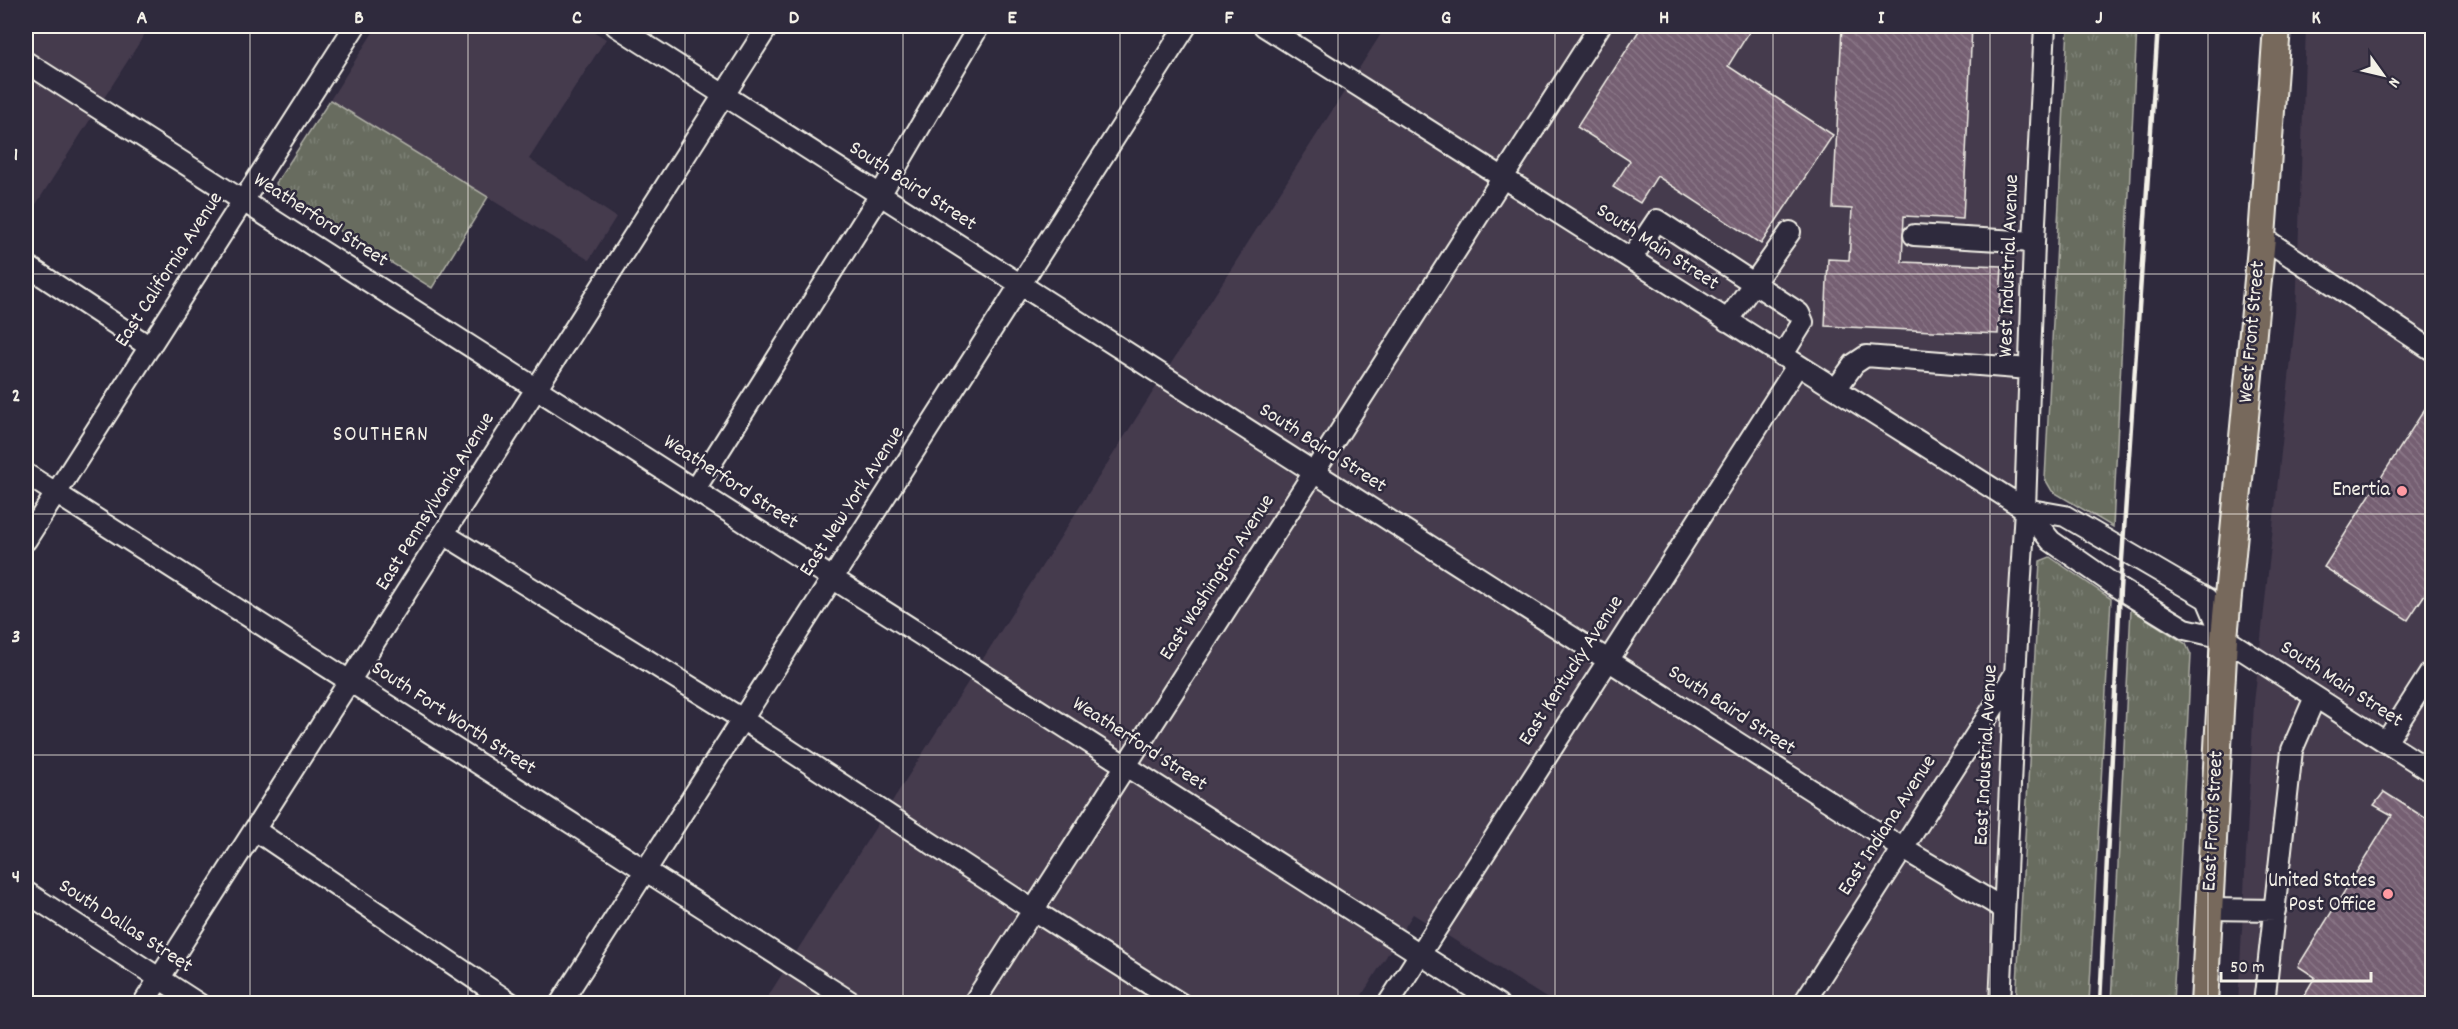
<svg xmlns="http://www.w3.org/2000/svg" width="2458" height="1029" font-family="Dekko,sans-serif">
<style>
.built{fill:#443a4d}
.grass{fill:url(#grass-tufts);stroke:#aeaea4;stroke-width:1.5}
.building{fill:url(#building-back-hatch);stroke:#f4f1e8;stroke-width:1.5}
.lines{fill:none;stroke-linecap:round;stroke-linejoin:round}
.minor-casing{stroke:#f4f1e8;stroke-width:24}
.major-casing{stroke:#f4f1e8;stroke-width:30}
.minor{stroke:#2f2a3d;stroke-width:20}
.major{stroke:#77695c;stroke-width:26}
.rail{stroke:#f4f1e8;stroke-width:4.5}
.grid{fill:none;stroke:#f4f1e8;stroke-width:1.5;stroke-opacity:0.55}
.poi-dot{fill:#ff9aa2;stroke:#2f2a3d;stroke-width:2}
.labels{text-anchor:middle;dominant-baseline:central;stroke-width:5;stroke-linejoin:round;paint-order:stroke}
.street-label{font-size:21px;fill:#f4f1e8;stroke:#2f2a3d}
.poi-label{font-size:21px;fill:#f4f1e8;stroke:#2f2a3d;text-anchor:end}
.neighbourhood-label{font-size:22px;letter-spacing:1.5px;fill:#f4f1e8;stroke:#2f2a3d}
.neatline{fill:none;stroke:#f4f1e8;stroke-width:2}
.grid-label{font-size:20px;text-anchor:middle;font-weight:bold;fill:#f4f1e8}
</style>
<defs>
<pattern id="grass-tufts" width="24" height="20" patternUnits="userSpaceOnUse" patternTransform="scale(1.5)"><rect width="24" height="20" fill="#676c5f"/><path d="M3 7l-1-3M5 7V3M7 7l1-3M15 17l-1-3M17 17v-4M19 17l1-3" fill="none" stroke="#7d8176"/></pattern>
<pattern id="building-back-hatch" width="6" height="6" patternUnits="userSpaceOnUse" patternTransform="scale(1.5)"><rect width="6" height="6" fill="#755e72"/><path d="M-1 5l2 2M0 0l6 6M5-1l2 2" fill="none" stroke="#897686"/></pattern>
</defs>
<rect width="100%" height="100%" fill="#2f2a3d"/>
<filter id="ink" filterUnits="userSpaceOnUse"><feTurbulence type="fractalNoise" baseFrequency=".0167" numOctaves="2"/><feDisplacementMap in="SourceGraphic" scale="12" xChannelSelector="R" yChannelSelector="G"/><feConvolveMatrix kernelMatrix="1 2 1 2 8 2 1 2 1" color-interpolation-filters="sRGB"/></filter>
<g filter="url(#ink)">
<path class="built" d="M26,26H150L26,220Z
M377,26H585L606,39L529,159L616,217L589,260L330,100Z
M1386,26H2051L2001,1003H1554L1413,914L1357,1003L763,1004Z
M2306,26H2432V1003L2238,1004L2254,703L2296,313Z"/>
<path class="grass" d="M2068,26H2137L2113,527L2052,491L2045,479Z
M330,100L488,197L432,288L279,193L276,183Z
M2050,557L2111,599L2089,1003H2016L2040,561Z
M2131,609L2186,644L2191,655L2173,1003H2111Z"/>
<path class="building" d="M1642,26H1753L1728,66L1833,135L1761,244L1657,176L1640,203L1613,187L1630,161L1577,127Z
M1842,26H1972L1963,219L1904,216L1902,262L2002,266L1998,334L1825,326L1828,259L1849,260L1852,209L1833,208Z
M2433,396V582L2408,620L2324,567Z
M2384,792L2433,823V1004H2299L2315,977L2298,966L2392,815L2374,805Z"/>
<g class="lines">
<g class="minor-casing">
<path id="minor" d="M616,26L1902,848L2004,909
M1264,26L2025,509L2051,541L2120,589L2185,629L2224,638L2432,772
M26,62L1498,1004
M1914,235L2034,242
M2262,237L2432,350
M1631,259L1657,220L1799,313L1803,322L1782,356
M26,265L150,347
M1727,321L1790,232
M1836,389L1854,364L1866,356L2029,369
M26,474L854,1004
M695,489L880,195L979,26
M2025,509L2065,516L2207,599L2223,637
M444,534L742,719L1033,910L1181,1004
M26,540L355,26
M2386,742L2432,670
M255,830L512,1004
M26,892L199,1004
M2209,909L2275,910
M143,1004L768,26
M560,1004L1186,26
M973,1004L1600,26
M1388,1004L1797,366
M1803,1004L2013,677
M2000,1004L2015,675L2025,509L2034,242L2045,26
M2264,1004L2292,750L2315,697"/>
</g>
<g class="major-casing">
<path id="major" d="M2204,1004L2224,638L2262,237L2277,26"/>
</g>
<use href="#minor" class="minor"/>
<use href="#major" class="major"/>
<path class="rail" d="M2100,1004L2120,589L2158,26"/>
</g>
</g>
<path class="grid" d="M250,26V1004M468,26V1004M685,26V1004M903,26V1004M1120,26V1004M1338,26V1004M1555,26V1004M1773,26V1004M1990,26V1004M2208,26V1004M26,274H2432M26,514H2432M26,755H2432"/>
<g class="poi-dot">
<circle cx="2402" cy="491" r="6"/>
<circle cx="2388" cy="894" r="6"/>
</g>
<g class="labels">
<g class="street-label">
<text transform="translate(912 187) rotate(33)">South Baird Street</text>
<text transform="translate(320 221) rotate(33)">Weatherford Street</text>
<text transform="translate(1657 248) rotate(33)">South Main Street</text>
<text transform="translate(2010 266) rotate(-88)">West Industrial Avenue</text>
<text transform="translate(170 270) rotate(-57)">East California Avenue</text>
<text transform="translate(2253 332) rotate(-85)">West Front Street</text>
<text transform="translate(1322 449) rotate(33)">South Baird Street</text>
<text transform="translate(730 483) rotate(33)">Weatherford Street</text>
<text transform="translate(436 502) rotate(-58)">East Pennsylvania Avenue</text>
<text transform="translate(853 502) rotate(-57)">East New York Avenue</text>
<text transform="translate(1218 578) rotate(-57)">East Washington Avenue</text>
<text transform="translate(1572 671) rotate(-57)">East Kentucky Avenue</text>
<text transform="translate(2341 685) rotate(33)">South Main Street</text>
<text transform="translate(1731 711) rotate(33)">South Baird Street</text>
<text transform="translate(453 719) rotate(33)">South Fort Worth Street</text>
<text transform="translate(1139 745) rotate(33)">Weatherford Street</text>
<text transform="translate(1987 755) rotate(-87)">East Industrial Avenue</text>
<text transform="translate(2214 821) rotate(-87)">East Front Street</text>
<text transform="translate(1888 826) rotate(-57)">East Indiana Avenue</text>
<text transform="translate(125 927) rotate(33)">South Dallas Street</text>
</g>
<g class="poi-label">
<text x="2390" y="491">Enertia</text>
<text x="2376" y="882">United States<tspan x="2376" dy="24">Post Office</tspan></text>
</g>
<g class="neighbourhood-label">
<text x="381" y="435">SOUTHERN</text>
</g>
</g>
<rect width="2458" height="1029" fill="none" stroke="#2f2a3d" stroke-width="66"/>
<g transform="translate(2383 75) rotate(124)" stroke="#2f2a3d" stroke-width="4.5" paint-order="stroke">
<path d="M0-4.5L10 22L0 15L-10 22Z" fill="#f4f1e8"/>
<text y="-9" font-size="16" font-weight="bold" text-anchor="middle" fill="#f4f1e8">N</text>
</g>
<path d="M2221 972v9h150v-9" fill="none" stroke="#f4f1e8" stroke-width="3"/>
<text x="2230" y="972" font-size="18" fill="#f4f1e8" stroke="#2f2a3d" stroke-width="4.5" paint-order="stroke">50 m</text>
<rect x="33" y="33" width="2392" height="963" class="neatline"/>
<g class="grid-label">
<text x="142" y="23">A</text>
<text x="359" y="23">B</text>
<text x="577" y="23">C</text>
<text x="794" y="23">D</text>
<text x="1012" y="23">E</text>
<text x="1229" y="23">F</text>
<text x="1446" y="23">G</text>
<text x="1664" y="23">H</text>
<text x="1881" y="23">I</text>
<text x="2099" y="23">J</text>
<text x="2316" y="23">K</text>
<text x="16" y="160">1</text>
<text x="16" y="401">2</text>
<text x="16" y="642">3</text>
<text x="16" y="882">4</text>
</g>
</svg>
